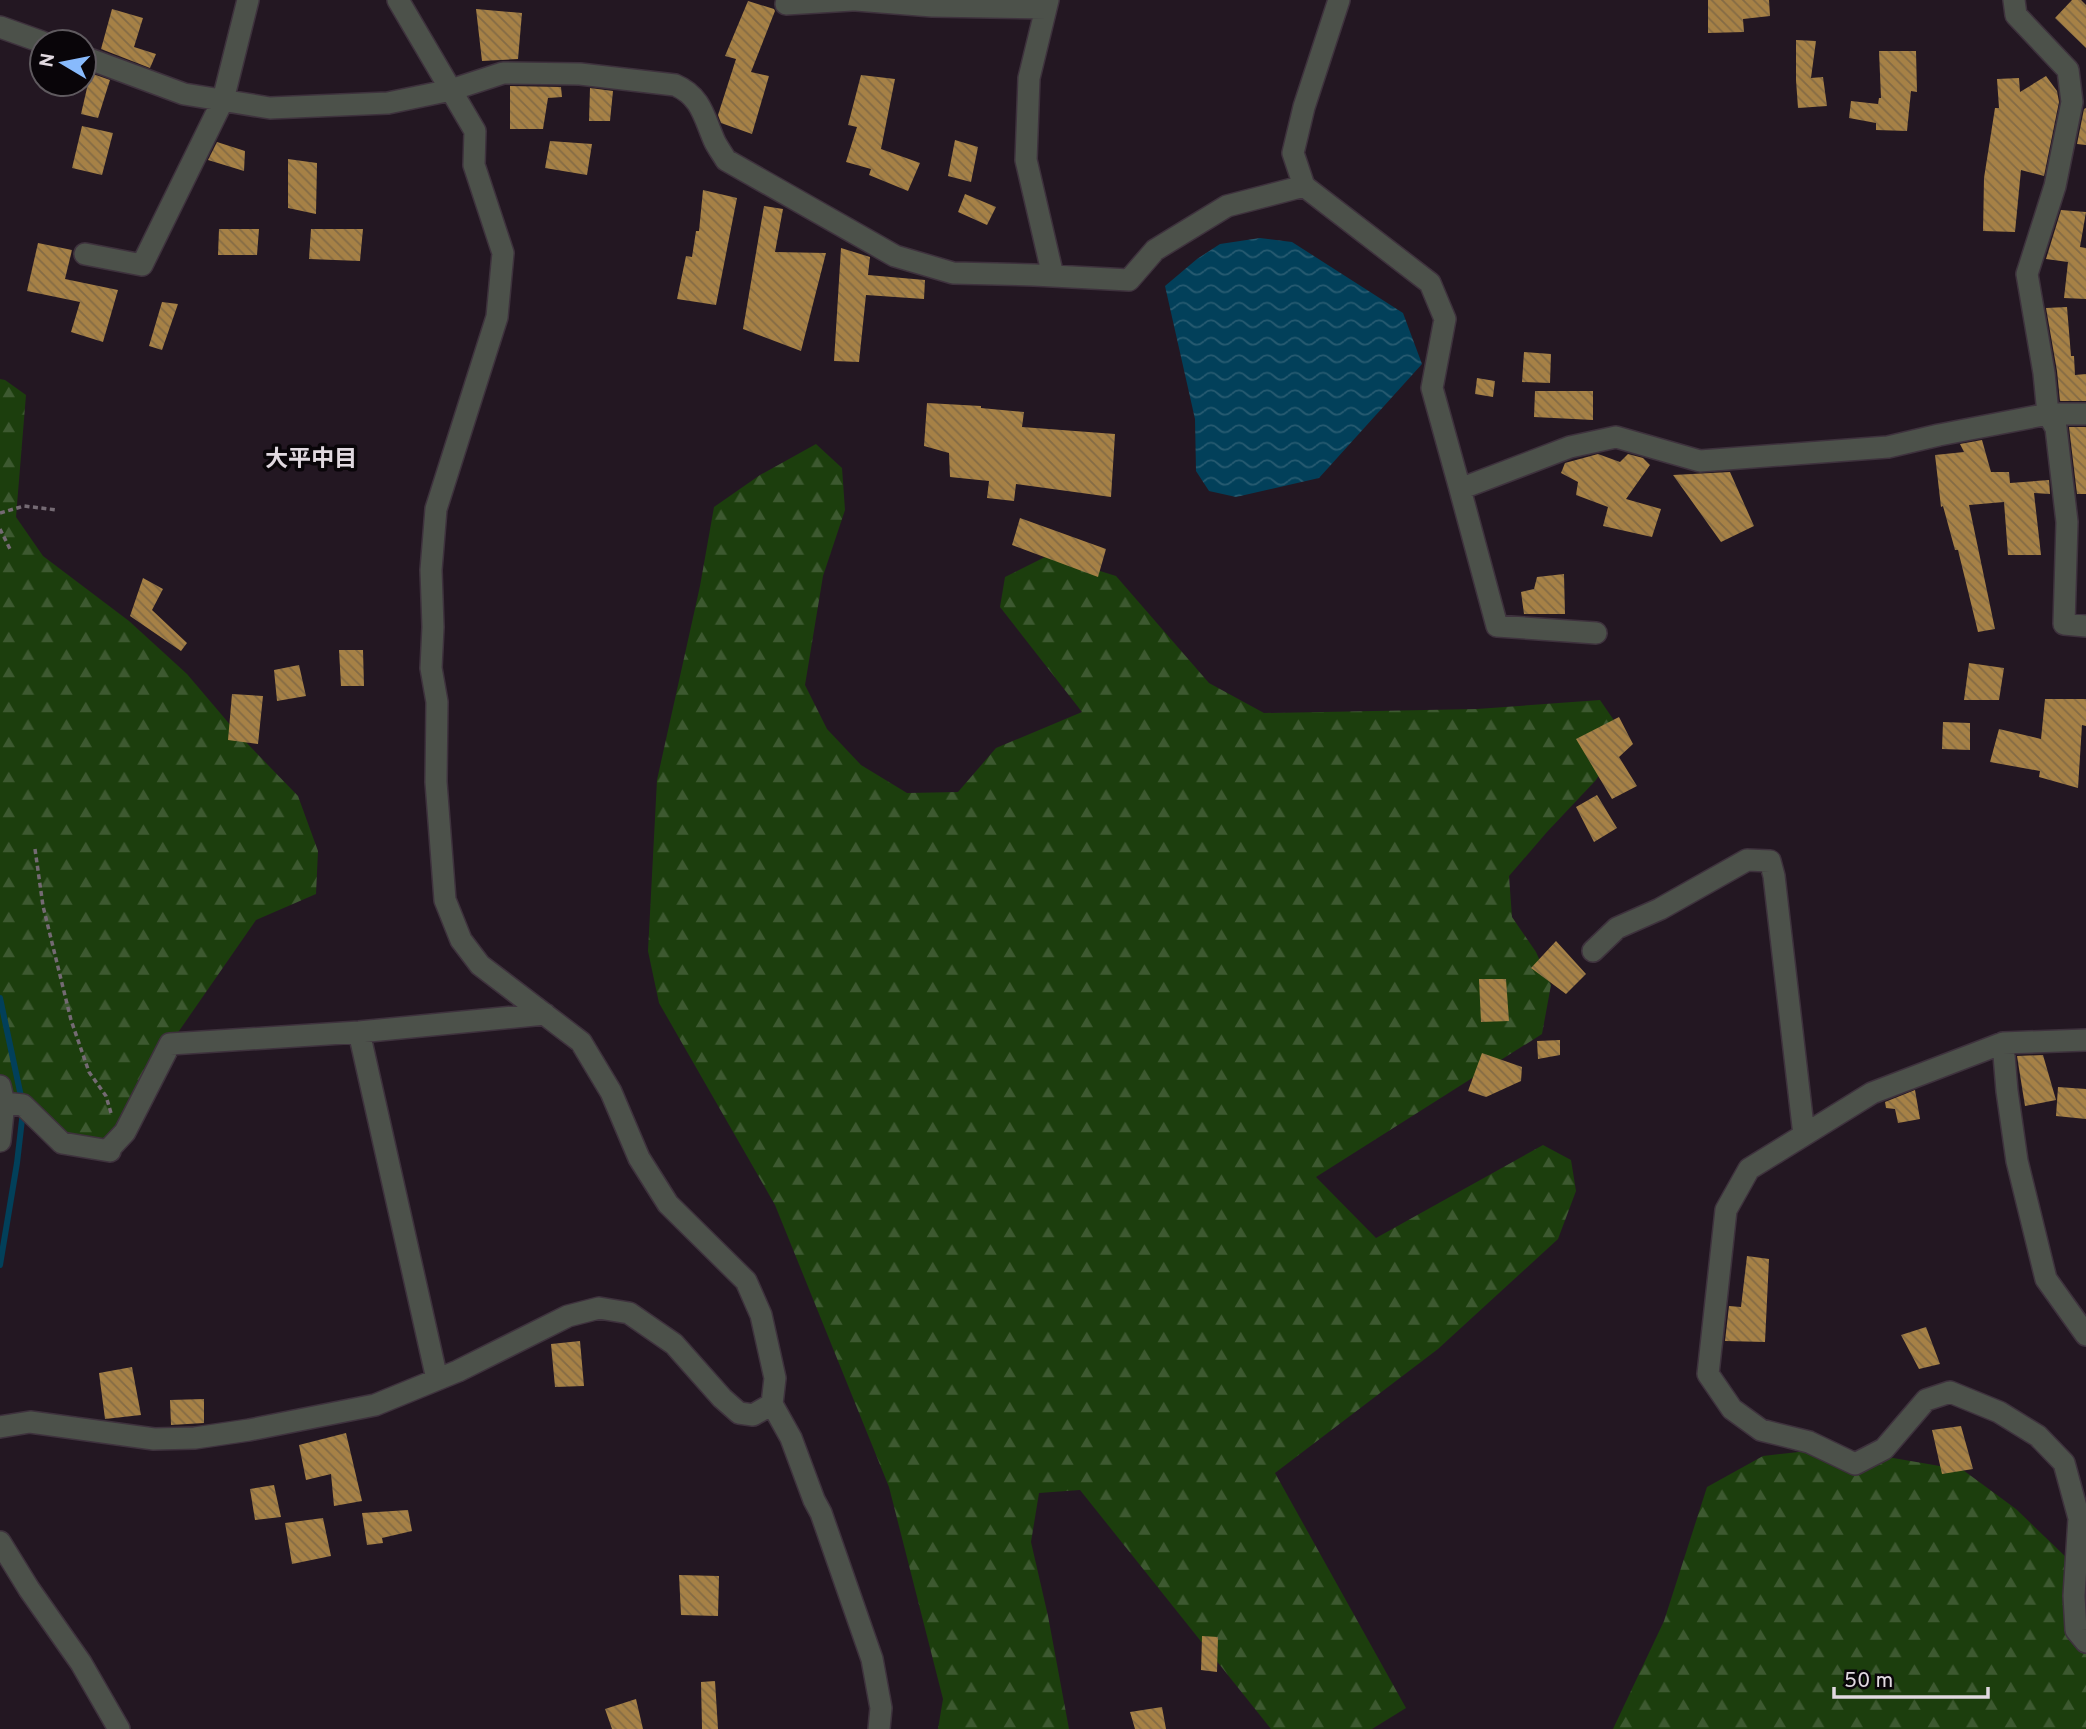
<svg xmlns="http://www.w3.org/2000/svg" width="2086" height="1729" font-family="Overpass,'Noto Sans JP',sans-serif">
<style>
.forest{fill:url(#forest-firs)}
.water{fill:url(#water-waves)}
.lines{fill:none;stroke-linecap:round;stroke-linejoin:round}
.stream{stroke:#02405a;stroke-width:6}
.building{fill:url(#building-back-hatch)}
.minor-casing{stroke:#3e323d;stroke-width:24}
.path{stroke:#746a73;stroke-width:3.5;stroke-dasharray:5 3.5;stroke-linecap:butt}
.minor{stroke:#4c514a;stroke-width:21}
.labels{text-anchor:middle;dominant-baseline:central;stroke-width:7;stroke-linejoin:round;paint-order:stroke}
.quarter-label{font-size:23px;font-weight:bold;fill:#e1d9e0;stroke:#090509}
</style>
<defs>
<pattern id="forest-firs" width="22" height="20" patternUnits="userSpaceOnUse" patternTransform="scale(1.75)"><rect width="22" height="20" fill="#1c3e0d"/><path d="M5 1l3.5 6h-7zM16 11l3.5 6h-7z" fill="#3d5930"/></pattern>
<pattern id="water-waves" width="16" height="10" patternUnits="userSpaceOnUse" patternTransform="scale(1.75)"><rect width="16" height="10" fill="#02405a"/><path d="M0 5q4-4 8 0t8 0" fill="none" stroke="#275b71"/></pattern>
<pattern id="building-back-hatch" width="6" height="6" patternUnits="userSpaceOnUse" patternTransform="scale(1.75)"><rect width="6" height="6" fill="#a68146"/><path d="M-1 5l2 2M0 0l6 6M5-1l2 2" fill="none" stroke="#846b45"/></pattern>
</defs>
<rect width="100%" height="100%" fill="#231722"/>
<path class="forest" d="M0,379L5,380L26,395L16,517L43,556L129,621L187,674L238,734L298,796L318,851L316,894L256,920L170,1044L111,1147L62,1143L0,1086Z
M816,444L842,468L845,510L823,576L805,685L827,729L861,765L907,793L958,792L996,748L1082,712L1000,607L1005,577L1049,555L1116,576L1209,683L1264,713L1477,709L1600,700L1624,735L1596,780L1547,832L1509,876L1512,917L1536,952L1551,985L1542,1034L1316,1177L1376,1238L1543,1145L1571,1160L1576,1191L1558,1239L1438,1349L1275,1473L1406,1708L1372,1729H1271L1080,1490L1039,1493L1031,1542L1048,1616L1069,1729H938L943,1699L889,1487L775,1205L659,1003L648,951L657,780L700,586L714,507L760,475Z
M1835,1448L1963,1470L2016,1509L2068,1559L2086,1587V1729H1613L1664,1621L1707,1487L1763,1456Z"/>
<path class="water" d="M1260,238L1292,242L1403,313L1422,364L1319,478L1236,497L1209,491L1196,471L1195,419L1165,286L1197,259L1220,244Z"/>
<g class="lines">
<path class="stream" d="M0,998L22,1101
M0,1265L17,1163L23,1111"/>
</g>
<path class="building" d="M1708,0H1769L1770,16L1743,19L1744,32L1708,33Z
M2072,0H2081L2086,5V48L2055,18Z
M748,1L774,9L775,11L751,72L769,76L752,134L721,123L718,115L736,59L725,56Z
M112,9L143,18L134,47L156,54L150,68L101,49Z
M476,9L522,13L518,59L482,61Z
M1796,40L1816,41L1811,78L1823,77L1827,106L1798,108L1796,80Z
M1879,51H1916L1917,92L1911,91L1907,131L1876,130V123L1849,118L1851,101L1878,104L1879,98H1881Z
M93,74L110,80L98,118L81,114L90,75Z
M861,75L895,79L881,149L920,163L908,191L869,175L871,169L846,162L857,127L848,125Z
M2046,76L2057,91L2059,102L2044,176L2021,170L2015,232L1983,231L1984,178L1995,108H1999L1997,79L2019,78L2020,92Z
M510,86L561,87L562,97L548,98L543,129H510Z
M590,88L613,91L610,121H589Z
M2086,108V145L2077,144L2084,109Z
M82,126L113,133L102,175L72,168Z
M955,140L978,147L971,182L948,176Z
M550,141L592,144L587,175L545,168Z
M217,142L245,151L244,171L208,160Z
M288,159L317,163L316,214L288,208Z
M703,190L737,198L716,305L677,299L686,256L692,257L696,231H699Z
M965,194L996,207L987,225L958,212Z
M764,206L783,209L775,252L826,253L801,351L743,329Z
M2061,210L2086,212L2080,247L2086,248V299L2064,298L2068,262L2046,259Z
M219,229H259L257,255H218Z
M311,229H363L360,261L309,259Z
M38,243L72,250L65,279L118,290L103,342L71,332L80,302L27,291Z
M841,248L870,257L868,275L925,280L924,299L866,295L859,362L834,361Z
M162,302L178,304L162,350L149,346Z
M2067,307L2071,356H2074L2075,375L2086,374V401H2060L2057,371L2046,308Z
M1524,352L1551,354L1550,383L1522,382Z
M1477,378L1495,381L1493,397L1475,394Z
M1535,391H1593V420L1534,417Z
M927,403L981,406V408L1024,412L1022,427L1115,434L1111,497L1016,484L1014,501L987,498L989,481L950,477L949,453L924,446Z
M2069,427H2086V494H2077Z
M1982,440L1991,472H2009L2010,483L2049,480L2050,494L2034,493L2041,555H2008L2004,502L1969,505L1995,629L1978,632L1958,550H1955L1943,506L1941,507L1935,455L1964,452L1960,444Z
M1598,454L1620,462L1628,454L1643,458L1650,465L1626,499L1661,509L1652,537L1603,526L1608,507L1576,495L1578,482L1561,473L1565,463Z
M1730,472L1754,526L1721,542L1673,475Z
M1020,518L1106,549L1098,577L1012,545Z
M1564,574L1565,614H1524L1521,592L1534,589L1537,577Z
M143,578L163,589L152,610L187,643L181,651L130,616Z
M339,650H363L364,686H341Z
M1969,663L2004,668L1999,700H1964Z
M299,665L306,696L277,701L274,670Z
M232,694L263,696L258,744L228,740Z
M2045,699H2086V726L2082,725L2078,788L2039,777L2040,771L1990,762L1999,729L2041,739Z
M1619,717L1633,744L1619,757L1637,786L1612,799L1576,739Z
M1943,722L1970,723V750L1942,749Z
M1597,795L1617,828L1594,842L1576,807Z
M1556,941L1586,974L1566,994L1531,968Z
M1479,979H1506L1509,1021L1481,1022Z
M1560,1040V1055L1538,1059L1537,1041Z
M1482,1053L1522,1067L1521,1081L1486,1097L1468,1091Z
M2043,1055L2056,1100L2025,1106L2017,1056Z
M2058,1087L2086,1089V1119L2056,1116Z
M1915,1090L1920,1119L1898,1123L1895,1109L1886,1108L1885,1102Z
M1747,1256L1769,1259L1765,1342L1725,1341L1729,1306L1741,1307Z
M1926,1327L1940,1364L1919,1369L1901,1335Z
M580,1341L584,1386L555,1387L551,1344Z
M132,1367L141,1415L105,1419L99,1373Z
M204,1399V1423L171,1425L170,1400Z
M1961,1426L1973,1469L1942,1474L1932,1430Z
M346,1433L362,1501L334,1506L331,1474L306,1480L299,1445Z
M274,1485L281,1517L255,1520L250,1489Z
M408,1510L412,1531L382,1538L383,1543L367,1545L362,1513Z
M323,1518L331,1556L292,1564L285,1523Z
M679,1575L719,1576L718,1616L681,1615Z
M1202,1636L1218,1637L1217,1672L1201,1670Z
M715,1681L718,1729H702L701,1682Z
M636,1699L643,1729H612L605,1709Z
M1162,1707L1166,1729H1135L1130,1712Z"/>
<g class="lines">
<g class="minor-casing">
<path id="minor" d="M398,0L475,131L474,165L503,253L497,317L436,509L431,570L433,627L431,668L437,702L436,782L445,900L461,940L480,965L581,1042L611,1092L639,1158L668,1204L746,1281L761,1315L775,1378L772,1404L791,1438L814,1500L821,1513L872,1659L881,1708L879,1729
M856,0L932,6L1046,8
M1048,0L1029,78L1026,160L1053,276
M1339,0L1304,107L1293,153L1304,186L1430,283L1445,319L1432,388L1460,489L1570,447L1616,437L1700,461L1888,447L1939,435L2048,414H2086
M2014,0L2016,15L2068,70L2072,102L2055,186L2027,274L2044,373L2048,414L2056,428L2067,522L2064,624L2086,626
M786,4L852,0
M0,27L42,42
M84,57L184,94L270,108L388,103L451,90L503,73L580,74L675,85C701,96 704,117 714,140C717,147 722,153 726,160L895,256L953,273L1034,275L1129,280L1155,250L1227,206L1304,186
M85,254L142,265L223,100L248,0
M1460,489L1497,626L1596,633
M1593,951L1617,928L1660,909L1747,860L1770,861L1774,876L1804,1135
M359,1032L437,1379
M2086,1040L2003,1043L2007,1091L2017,1161L2046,1279L2086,1335
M2003,1043L1872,1093L1749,1169L1726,1210L1708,1374L1732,1409L1761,1430L1809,1442L1855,1464L1884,1449L1926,1400L1950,1392L1999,1412L2038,1436L2064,1463L2079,1518L2074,1596L2076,1630L2086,1642
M0,1086L4,1103L0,1141
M4,1103L23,1105L62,1143L110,1151L111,1147L125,1132L170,1044L359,1032L545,1014
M0,1427L30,1422L154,1439L195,1438L249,1430L375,1405L458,1371L568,1316L599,1308L629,1313L674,1344L722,1398L739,1413L753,1415L772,1404
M0,1542L29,1589L81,1663L119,1729"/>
</g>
<path class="path" d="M0,513L24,506L57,510
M0,529L11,551
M35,849L43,906L71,1020L89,1072L106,1096L111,1113"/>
<use href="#minor" class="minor"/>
</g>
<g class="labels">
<g class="quarter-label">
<text x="311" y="460">大平中目</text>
</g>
</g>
<g transform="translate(63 63) rotate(280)"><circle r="33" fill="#090509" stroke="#5f5a5f" stroke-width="2"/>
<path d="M0-5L12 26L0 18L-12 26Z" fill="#88bafc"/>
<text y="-10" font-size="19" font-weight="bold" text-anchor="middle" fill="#e1d9e0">N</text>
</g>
<path d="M1834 1687v10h154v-10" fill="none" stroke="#e1d9e0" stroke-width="3.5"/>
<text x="1844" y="1687" font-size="21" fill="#e1d9e0" stroke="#090509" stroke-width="5" paint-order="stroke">50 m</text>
</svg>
